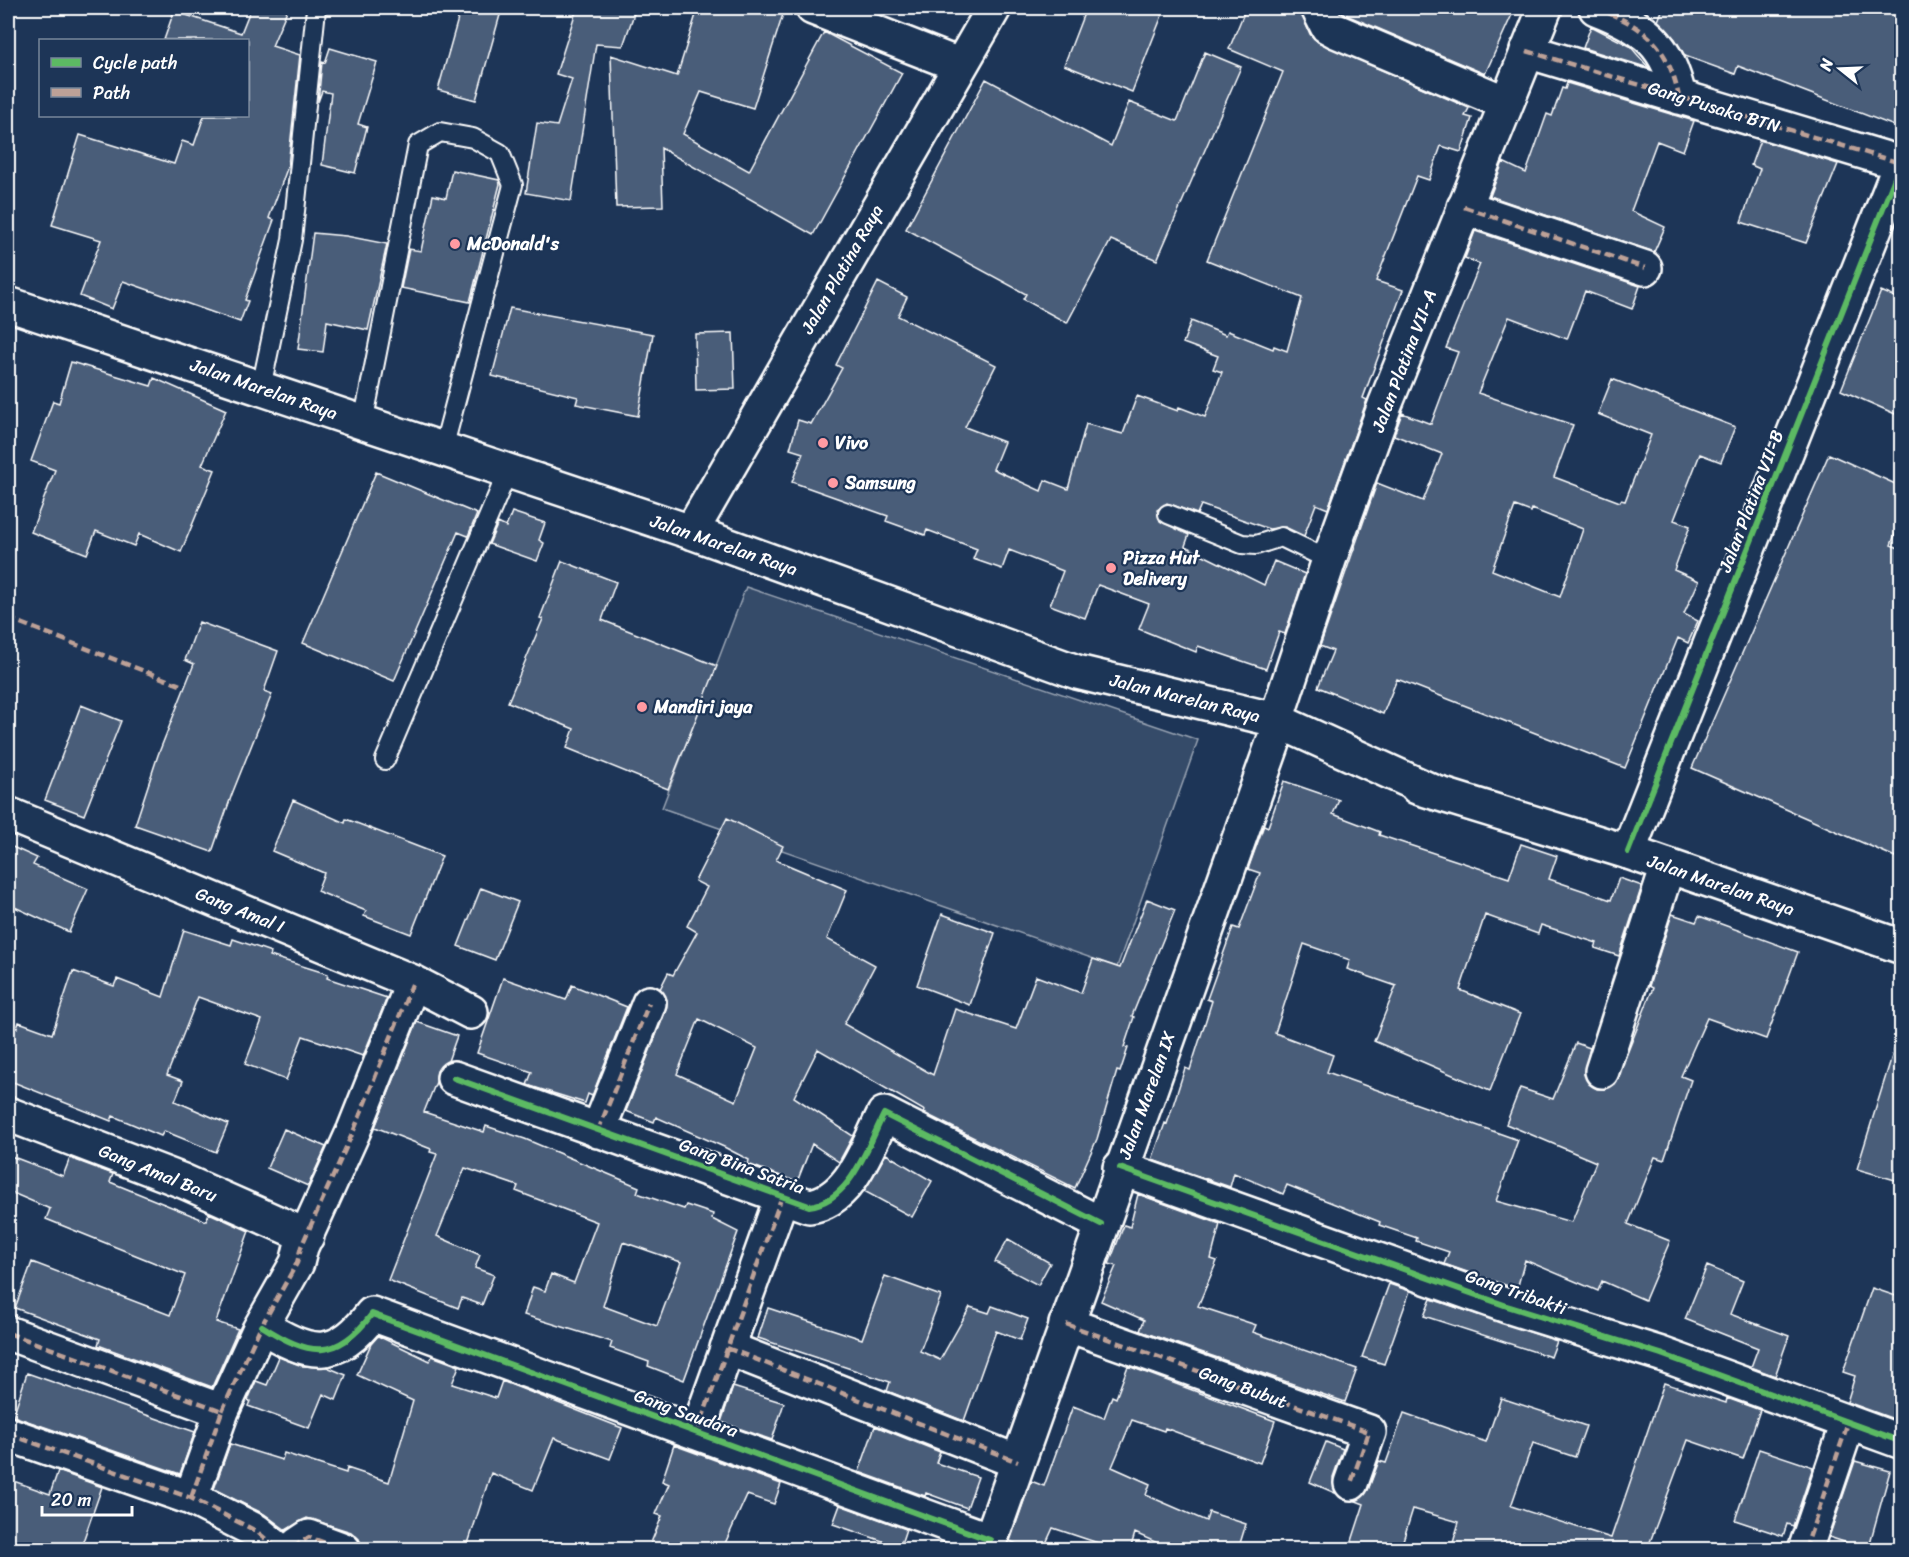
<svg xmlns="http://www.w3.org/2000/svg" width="1909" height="1557" font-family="Sriracha,sans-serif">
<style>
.green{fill:#364b69;stroke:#9aa5b4;stroke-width:1.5}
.building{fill:#4a5d79;stroke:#fff;stroke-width:1.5;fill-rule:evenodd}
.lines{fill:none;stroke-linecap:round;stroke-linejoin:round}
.lane-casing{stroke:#fff;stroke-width:22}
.street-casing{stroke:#fff;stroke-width:38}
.secondary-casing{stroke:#fff;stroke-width:38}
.primary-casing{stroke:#fff;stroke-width:38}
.lane{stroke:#1d3557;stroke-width:18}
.street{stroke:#1d3557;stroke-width:33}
.secondary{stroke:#1d3557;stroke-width:33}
.primary{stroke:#1d3557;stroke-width:33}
.quiet{stroke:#bda197;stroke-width:4.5;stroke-dasharray:9 4.5;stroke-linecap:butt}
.cycleway-casing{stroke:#1d3557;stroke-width:10}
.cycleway{stroke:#5cba63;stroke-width:6}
.poi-dot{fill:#ff9aa2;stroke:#1d3557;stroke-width:2}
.labels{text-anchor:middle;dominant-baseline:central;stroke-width:4.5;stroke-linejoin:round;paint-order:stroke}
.street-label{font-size:18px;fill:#fff;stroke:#1d3557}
.poi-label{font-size:18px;font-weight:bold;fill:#fff;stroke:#1d3557;text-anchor:start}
</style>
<rect width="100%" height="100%" fill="#1d3557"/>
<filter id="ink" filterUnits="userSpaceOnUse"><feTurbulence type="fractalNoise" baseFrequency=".0167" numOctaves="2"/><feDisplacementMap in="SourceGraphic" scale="12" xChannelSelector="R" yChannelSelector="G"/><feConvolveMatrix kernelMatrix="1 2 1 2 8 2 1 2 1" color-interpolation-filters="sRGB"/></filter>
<g filter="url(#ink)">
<path class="green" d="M746,587L1198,740L1117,967L662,808Z"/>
<path class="building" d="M251,8H288L272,46L300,55L288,166L269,218L274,220L245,300L248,301L240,322L123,281L112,309L80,296L101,240L52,225L80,135L174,164L182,141L194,145L204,116H248V40H164L174,11L241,33Z
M461,8H502L476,100L438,90Z
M577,8H636L623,46L596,44L571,201L526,193L537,123L557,126L572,79L556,74Z
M698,8H785L753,108L701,92L683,134L749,171L824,32L902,73L813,235L661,148L663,206L616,207L611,55L677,76Z
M1086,8H1165L1132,92L1064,65Z
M1246,8H1299L1310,34L1318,42L1469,108L1465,116L1472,118L1461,152L1441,146L1429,180L1417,176L1376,281L1403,290L1363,398L1367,400L1328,509L1316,504L1304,536L1285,527L1269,529L1201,505L1197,514L1167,503L1157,510L1160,521L1189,535L1185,546L1264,585L1274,561L1305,574L1285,634L1279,632L1266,669L1198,646L1196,652L1139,629L1149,604L1098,585L1085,618L1050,605L1063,571L1009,550L1002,569L973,559L977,549L927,530L925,535L886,521L888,516L792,482L803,453L790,449L798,420L811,424L842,368L836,365L878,282L907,297L898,316L996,365L965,427L1004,442L993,469L1041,491L1045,480L1068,489L1086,424L1123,434L1137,396L1178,411L1179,407L1205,417L1222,372L1213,369L1218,356L1183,343L1191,321L1226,335L1228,331L1273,349L1274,346L1287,351L1302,298L1207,260L1283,72L1229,49Z
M1339,8H1515L1485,74L1344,14Z
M1663,8H1902V129L1738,66L1735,74L1685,56L1675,39L1658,21Z
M1591,26L1630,46L1649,68L1583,48Z
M330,48L377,62L358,124L367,127L355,173L322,165L331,93L322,91L318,102L322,62L325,63Z
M1205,52L1241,67L1157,260L1111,240L1067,323L1023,299L1026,294L906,229L986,79L1111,146L1129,102L1177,121Z
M1567,83L1694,121L1683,151L1657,141L1631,211L1665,227L1654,252L1490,196L1503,162L1526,173L1547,114L1552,116L1562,88L1565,89Z
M1760,140L1838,164L1806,243L1741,222L1760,169L1751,165Z
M452,170L499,180L500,184L470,302L401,288L409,249L421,251L433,195L446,198Z
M1475,231L1640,286L1632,309L1585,291L1567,339L1509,317L1478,393L1573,425L1554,477L1620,502L1621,500L1625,501L1651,435L1598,414L1612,379L1735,427L1721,462L1700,454L1674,520L1690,526L1674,570L1699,581L1684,614L1698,621L1688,643L1678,638L1625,768L1397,679L1383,714L1318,687L1333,651L1320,646L1377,483L1423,501L1442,454L1394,435L1402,413L1431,424L1458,352L1446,348L1480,264L1465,258ZM1515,506L1531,512L1532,509L1583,529L1560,597L1492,570Z
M313,233L346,236L387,244L368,330L327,321L323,352L298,349Z
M1881,291L1902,300V417L1841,390Z
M510,308L653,334L638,416L576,404L578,397L492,376Z
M733,333L735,389L696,390L695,334Z
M71,362L151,386L154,378L226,410L202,465L215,470L181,552L139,534L134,546L96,531L87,554L31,532L55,470L31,461L53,401L59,403Z
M1829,454L1902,487V516L1891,545L1902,549V860L1692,768Z
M376,472L477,514L468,536L458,532L394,681L303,643Z
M512,512L545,523L539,540L544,543L537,561L489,544L498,523L506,527Z
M562,561L616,582L602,620L717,666L668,789L567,748L574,729L508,702L543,619L540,618Z
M199,622L278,651L264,691L272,694L232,794L212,852L135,825L158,755L194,664L185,660Z
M81,705L121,721L84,815L45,800Z
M1284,781L1339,800L1333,814L1380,832L1379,835L1509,878L1521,844L1557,856L1549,879L1611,900L1619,878L1642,886L1619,956L1595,948L1597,943L1541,925L1538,934L1485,915L1460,990L1520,1014L1490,1091L1374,1041L1396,986L1347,969L1350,960L1304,944L1275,1033L1333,1055L1327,1072L1518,1140L1496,1201L1571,1222L1573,1219L1596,1162L1506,1124L1520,1088L1553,1099L1576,1043L1590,1048L1584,1074L1589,1084L1597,1089H1605L1615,1084L1653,988L1649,986L1672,914L1696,922L1699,916L1798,952L1766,1039L1707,1018L1681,1076L1691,1080L1664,1160L1655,1157L1628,1224L1670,1241L1645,1300L1602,1281L1598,1291L1525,1260L1517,1289L1444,1264L1449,1252L1416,1241L1417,1238L1379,1225L1380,1222L1287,1185L1283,1194L1234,1173L1230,1187L1152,1160L1165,1123L1167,1124L1185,1068L1190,1070L1212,1001L1207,999L1233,927L1239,929L1260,873L1248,869L1264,825L1268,827Z
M293,800L345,823L346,819L442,856L411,934L364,916L366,911L317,891L324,873L272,851Z
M727,818L783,846L776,860L847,890L827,939L875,965L844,1024L933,1075L955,1009L1016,1029L1036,976L1081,993L1093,959L1120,968L1147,899L1175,910L1132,1016L1134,1017L1124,1047L1128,1048L1120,1072L1117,1071L1097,1139L1075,1188L924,1113L925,1111L818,1049L794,1097L853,1136L839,1162L812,1144L797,1182L748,1164L749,1160L724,1147L656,1117L654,1122L626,1111L666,1010L667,1000L660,989L668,973L673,975L697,932L687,926L707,887L695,881ZM699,1019L757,1048L736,1101L677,1074Z
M8,845L37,858L33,865L88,889L69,932L8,904Z
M481,888L518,902L495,960L458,946Z
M942,914L995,933L970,1005L917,985Z
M184,930L231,945L233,939L271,952L270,956L328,974L327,978L387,998L363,1056L303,1036L286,1080L245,1064L262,1020L198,997L167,1075L183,1081L175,1101L228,1124L216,1152L164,1131L161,1136L113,1116L111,1121L8,1080V1025L17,1028L19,1022L52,1034L73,971L114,986L117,979L163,997Z
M503,978L566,1000L572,985L627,1007L592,1096L588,1094L585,1103L527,1085L532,1072L477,1053Z
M417,1022L457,1036L448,1061L437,1071L436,1082L424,1112L484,1132L486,1126L525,1139L639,1187L637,1193L684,1209L686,1205L713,1214L712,1219L738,1232L684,1380L648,1366L649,1362L610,1348L612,1342L524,1315L533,1287L545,1291L551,1274L574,1283L597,1222L516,1191L518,1186L465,1168L437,1236L480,1255L475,1268L494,1275L482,1305L462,1298L458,1308L388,1280L437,1154L430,1152L431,1149L375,1127ZM623,1242L681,1262L657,1326L603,1306Z
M1896,1043L1902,1044V1182L1857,1169Z
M284,1129L326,1147L308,1186L267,1168Z
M886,1154L932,1181L912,1217L864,1191Z
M8,1155L63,1176L70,1158L113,1174L110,1182L206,1221L209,1213L249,1231L216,1322L238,1329L212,1387L98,1345L100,1339L15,1308L32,1262L170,1315L185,1275L46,1219L50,1209L8,1191Z
M1138,1194L1220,1224L1211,1259L1217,1261L1198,1306L1256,1325L1253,1332L1357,1369L1345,1402L1140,1331L1144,1320L1101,1301L1116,1266L1109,1264L1124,1225L1130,1227Z
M1008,1239L1050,1263L1038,1285L995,1262Z
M1707,1266L1743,1281L1730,1314L1789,1336L1775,1376L1751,1367L1758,1348L1685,1319Z
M885,1276L941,1296L920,1351L940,1360L970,1307L989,1313L992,1306L1028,1319L1020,1340L996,1331L964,1421L887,1391L890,1382L758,1338L768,1308L862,1339Z
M1389,1284L1410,1291L1384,1364L1362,1357Z
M1872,1288L1902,1298V1422L1847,1402L1855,1376L1843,1372Z
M1431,1299L1557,1341L1551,1357L1424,1316Z
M378,1336L430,1361L432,1356L459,1366L452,1384L496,1398L502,1381L622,1428L610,1459L554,1438L533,1490L491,1473L466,1550H362L359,1539L351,1532L307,1518L286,1530L264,1514L214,1489L230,1444L282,1460L284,1453L346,1473L347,1468L389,1482L413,1401L357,1375L371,1344Z
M279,1357L302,1366L327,1367L346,1375L336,1400L323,1394L309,1428L248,1406L250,1401L248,1400L256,1381L267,1385Z
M1128,1366L1275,1421L1260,1463L1165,1428L1164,1431L1132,1420L1112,1467L1150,1484L1146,1495L1206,1521L1209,1512L1246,1524L1238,1550H1173L1135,1533L1130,1550H1119L1053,1528L1043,1550H1029L1010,1541L1031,1481L1044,1486L1073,1406L1104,1418L1112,1396L1116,1398Z
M27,1373L195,1432L180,1474L13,1416Z
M1664,1383L1726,1403L1727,1398L1760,1410L1743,1459L1688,1440L1647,1550H1451L1459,1522L1413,1509L1400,1550H1349L1364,1504L1356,1501L1368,1490L1379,1461L1386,1463L1404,1413L1486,1442L1501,1398L1586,1426L1575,1457L1533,1443L1511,1506L1611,1538Z
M733,1387L784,1403L772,1440L721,1422Z
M875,1426L940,1452L936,1463L978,1477L967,1508L926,1493L925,1496L859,1472Z
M1326,1442L1343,1449L1333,1477L1335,1493L1310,1482Z
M674,1445L781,1484L774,1504L747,1495L722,1550H648L662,1516L656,1514L669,1484L662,1481Z
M1759,1449L1813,1467L1793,1526L1787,1524L1783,1536L1735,1520Z
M1855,1461L1890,1471L1868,1550L1829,1537Z
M58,1471L102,1487L80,1550H26L8,1543V1479L50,1494Z
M840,1505L906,1529L900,1547L833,1524Z"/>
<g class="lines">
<g class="lane-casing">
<path id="lane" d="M261,388L292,240L316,9
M363,423L418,145L440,132L473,138L500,153L513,185L443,449
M1168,514L1242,544L1256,545L1281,537L1329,560
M385,760L508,471"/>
</g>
<g class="street-casing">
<path id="street" d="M813,8L959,65
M1318,8L1327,26L1336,31L1506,103
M1596,8C1645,27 1668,44 1679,97
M1527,51L1900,163
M1464,207L1645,268
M8,814L413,982L471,1012
M1628,852L1902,160
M1602,1071L1668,866
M454,1078L809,1206C851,1201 867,1147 884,1114L1101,1224
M8,1114L183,1181L307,1236
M598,1131L649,1003
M1120,1168L1507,1306L1661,1354L1902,1442
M1066,1324L1369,1432L1351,1483
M262,1326C309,1356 336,1362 372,1314L990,1540
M8,1333L222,1411L191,1498
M727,1348L1018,1462
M222,1411L259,1330L297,1263L301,1247L354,1130L413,982
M697,1433L782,1196
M8,1434L191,1498L256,1531L279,1550
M295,1550L297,1545L309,1537L344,1550
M1805,1550L1848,1423"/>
</g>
<g class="secondary-casing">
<path id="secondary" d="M691,532L994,8
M1276,720L1329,560L1385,405L1545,8
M987,1550L1273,743"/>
</g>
<g class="primary-casing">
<path id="primary" d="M8,304L691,532L1077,672L1276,720L1436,793
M1417,787L1628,852L1902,947"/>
</g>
<use href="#lane" class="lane"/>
<use href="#street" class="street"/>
<use href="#secondary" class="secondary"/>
<use href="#primary" class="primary"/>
<path class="quiet" d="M1596,8C1645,27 1668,44 1679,97
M1527,51L1900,163
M1464,207L1645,268
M8,618L180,685
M598,1131L649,1003
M1066,1324L1369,1432L1351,1483
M8,1333L222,1411L191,1498
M727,1348L1018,1462
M222,1411L259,1330L297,1263L301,1247L354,1130L413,982
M697,1433L782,1196
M8,1434L191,1498L256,1531L279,1550
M295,1550L297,1545L309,1537L344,1550
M1805,1550L1848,1423"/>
<g class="cycleway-casing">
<path id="cycleway" d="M1628,852L1902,160
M454,1078L809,1206C851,1201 867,1147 884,1114L1101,1224
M1120,1168L1507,1306L1661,1354L1902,1442
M262,1326C309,1356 336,1362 372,1314L990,1540"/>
</g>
<use href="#cycleway" class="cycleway"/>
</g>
</g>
<g class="poi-dot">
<circle cx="455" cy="244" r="6"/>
<circle cx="823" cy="443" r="6"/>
<circle cx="833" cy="483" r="6"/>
<circle cx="1111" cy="568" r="6"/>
<circle cx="642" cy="707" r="6"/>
</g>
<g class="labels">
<g class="street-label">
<text transform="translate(1714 107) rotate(17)">Gang Pusaka BTN</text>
<text transform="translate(842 269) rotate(-60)">Jalan Platina Raya</text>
<text transform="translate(1404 361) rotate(-69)">Jalan Platina VII-A</text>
<text transform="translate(264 389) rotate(19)">Jalan Marelan Raya</text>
<text transform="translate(1751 501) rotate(-69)">Jalan Platina VII-B</text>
<text transform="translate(724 545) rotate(19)">Jalan Marelan Raya</text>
<text transform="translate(1185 698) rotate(14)">Jalan Marelan Raya</text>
<text transform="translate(1721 885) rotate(19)">Jalan Marelan Raya</text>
<text transform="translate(240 910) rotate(22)">Gang Amal I</text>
<text transform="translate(1147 1095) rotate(-70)">Jalan Marelan IX</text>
<text transform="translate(742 1166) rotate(20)">Gang Bina Satria</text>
<text transform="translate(158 1173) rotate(22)">Gang Amal Baru</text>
<text transform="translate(1516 1292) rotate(19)">Gang Tribakti</text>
<text transform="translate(1243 1387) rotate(20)">Gang Bubut</text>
<text transform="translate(686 1413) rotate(20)">Gang Saudara</text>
</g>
<g class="poi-label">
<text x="467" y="244">McDonald's</text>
<text x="835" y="443">Vivo</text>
<text x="845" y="483">Samsung</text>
<text x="1123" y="558">Pizza Hut<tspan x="1123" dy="21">Delivery</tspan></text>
<text x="654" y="707">Mandiri jaya</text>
</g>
</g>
<rect width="1909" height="1557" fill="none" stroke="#1d3557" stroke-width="30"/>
<rect x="15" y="15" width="1879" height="1527" fill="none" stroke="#fff" stroke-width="2" filter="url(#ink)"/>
<rect x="39" y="39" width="210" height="78" fill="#1d3557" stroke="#77869a" stroke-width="1.5"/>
<rect x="51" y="58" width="30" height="9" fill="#5cba63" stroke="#77869a" stroke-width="1.5"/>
<text x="93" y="69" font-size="18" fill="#ffffff">Cycle path</text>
<rect x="51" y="88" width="30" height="9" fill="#bda197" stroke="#77869a" stroke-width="1.5"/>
<text x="93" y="99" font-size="18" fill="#ffffff">Path</text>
<g transform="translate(1840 69) rotate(288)" stroke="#1d3557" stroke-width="4.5" paint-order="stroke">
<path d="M0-4.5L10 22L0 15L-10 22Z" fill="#ffffff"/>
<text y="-9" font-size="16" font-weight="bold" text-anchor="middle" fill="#ffffff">N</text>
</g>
<path d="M42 1506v9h90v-9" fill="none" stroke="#ffffff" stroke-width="3"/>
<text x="51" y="1506" font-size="18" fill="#ffffff" stroke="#1d3557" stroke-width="4.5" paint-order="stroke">20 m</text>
</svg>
